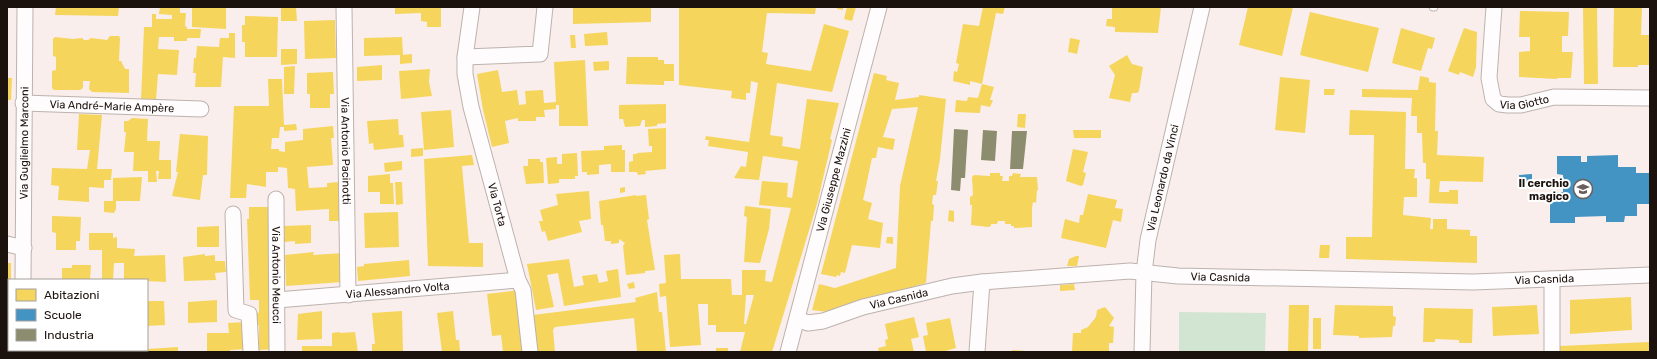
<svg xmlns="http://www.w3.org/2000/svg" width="1657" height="359" font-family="Rubik,sans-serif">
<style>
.green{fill:#d2e4d2}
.homes{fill:#f6d55c;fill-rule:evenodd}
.schools{fill:#4393c3}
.industry{fill:#8c8c6e}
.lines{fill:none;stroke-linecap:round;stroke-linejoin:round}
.service-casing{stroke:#bcb2ae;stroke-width:9}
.minor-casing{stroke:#bcb2ae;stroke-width:17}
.service{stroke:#fefcfc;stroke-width:7}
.minor{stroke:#fefcfc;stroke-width:15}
.labels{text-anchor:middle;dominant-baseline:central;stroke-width:4;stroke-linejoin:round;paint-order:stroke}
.street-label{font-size:11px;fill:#1b110d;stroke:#fff}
.poi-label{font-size:11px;font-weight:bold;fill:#1b110d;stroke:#fff;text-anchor:end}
</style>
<rect width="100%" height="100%" fill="#f9eeeb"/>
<path class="green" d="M1179,312L1266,313L1265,352H1179Z"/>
<path class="homes" d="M56,7H119L118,16L55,15Z
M160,7H180V13H186L185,26L187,27V29H201L200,38H187V41H174V37H159L158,49L179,50L177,75L158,74L156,100H141L144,27H152V14H156V19H172V15L159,14Z
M192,7H226V29L192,27Z
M281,7H296L297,21H281Z
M395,7H441V27H427V22L421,21V13L395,14Z
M573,7H651V22L573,24Z
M679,7H816L815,14L767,13L762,52L768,53L766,64L811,71L824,24L849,31L832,92L777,83L770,135L783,137L782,146L800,149L807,99L839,103L830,139L832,140L817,204L772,352H740L745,332H716V325H708V304H698L701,345L670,347L666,296L660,297L659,284L666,283L664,255L680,254L681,279H731L732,295H742V270H766L765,281L772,282L791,208L759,205L762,181L788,183L787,197L792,198L798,161L763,156L759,180L734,178L741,166L746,167L748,152L708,146L709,140H705L706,136L749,142L758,83L751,81L750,93H746V100L731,98L732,91L679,85ZM746,295H754L746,324H744Z
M837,7H843V10L837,9Z
M847,7H856L852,21L844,19Z
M983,7H1005L1003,14L996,13L982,84L994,87L990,100H993L990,107L981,105L980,113L955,112L956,100L967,101L968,97L978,98L982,84L970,81V85L953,81L954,71L957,72L959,64L956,63L963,24L979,26Z
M1112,7H1161L1158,33L1115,32V27L1106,26L1107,19H1112Z
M1248,7H1293L1282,56L1239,45Z
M1583,7H1597L1598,84H1584Z
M1614,7H1642L1641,35H1650V65H1638V67H1613Z
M1520,11L1569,12L1568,36H1562V52H1573L1571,78H1557V79L1519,77V52L1530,51V37H1519Z
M1310,12L1379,28L1368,72L1300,55Z
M245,16L278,17L277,57H245V42H242V25H245Z
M335,20L336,58L305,59L304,21Z
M1401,28L1435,38L1432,49L1428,48L1421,71L1392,63Z
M1464,28L1477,32L1476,67L1473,77L1460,72L1459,75L1448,71Z
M607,32L608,45L585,46L584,34Z
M229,33H235V58L223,57L221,87H195L196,73H193L194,58H196L197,46L219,47L220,38H229Z
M570,35H575L576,48H571Z
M110,36H119L120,38L119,61H121L125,69H129V93L92,92L89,89L90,81H83V88L80,90H54L52,88V71L56,70V57L53,56V39L55,37L73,39L82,38L84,40H88L91,38L107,40Z
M402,37L403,55L412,54V63L400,64V55L364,56V38Z
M1070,38L1080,40L1077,54L1068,52Z
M281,49H297V64L281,65Z
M1127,55L1132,64L1143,67L1139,91L1137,93H1132L1130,102L1109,98L1115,75L1109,66Z
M627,57H658V60H664V64H674V81H664V85L626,84Z
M585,60L588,126H559V105H556V109L544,110L545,117H536V121H518V118L505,121L509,143L492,147L483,110L477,74L498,70L502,92L517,90L519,105L526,104L525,91L543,90L544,103L556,102L554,62Z
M609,61V70L594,71L593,62Z
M382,65V80L357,81V67Z
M295,66L294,94H284V67Z
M430,69L429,82L432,96L401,99L399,71Z
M333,72L334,94H330V108H310V94H307V73Z
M874,73L887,76L886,80L899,83L895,100L919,97V95L946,99L940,159L936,181H938L936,195H933L932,204L934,205L933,221H931L926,283L827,312L812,310L819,284L835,288L896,268L900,186L918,107L892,109L883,137L895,139L893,150L878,147L876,158H872L863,200L872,203L868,219L883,223L880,248L852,245L845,273L841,272L840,276L837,275L836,277L821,274Z
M1420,76L1429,78V82L1436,83L1435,131H1438L1437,155L1484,157L1483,182L1440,181L1439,192H1449V190H1458V204L1429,203L1430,179H1426V163H1423L1422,133H1417V116H1411L1412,98L1362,97V89L1418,90Z
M1280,77L1310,80L1305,133L1275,130Z
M7,78H12L11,100H7Z
M268,79H282L284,125L296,124L297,130L284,131V127H280L279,138H272L271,149H279V151L285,152V142L303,140V129L333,126L334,138H331L333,165L307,167L308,180L309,188L327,187V183L339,182L341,221H329V209L296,211L295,189L288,188L287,168L278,167V172H266V187L247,184L246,198H230L234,106H269Z
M1324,89H1335L1334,95H1324Z
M666,104V123L657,124V126L645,127V120H642L640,126L625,127L623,119H619V105Z
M451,110L454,147L424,150L421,112Z
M1350,110L1406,112L1405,169H1415L1414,178H1417V197H1404L1403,215L1431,218L1430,229H1433V219H1447V229L1470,230V236H1477V263L1346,259V237H1372L1374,135H1349Z
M79,114L102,115L97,169H112L111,180H104V188L89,187V202L58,200L59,186L51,185L52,168L87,169L90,150H77Z
M1018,114H1026L1025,128L1017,127Z
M132,118L148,119L147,141H160L159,160H171V179H158L159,171H156L157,182H148V171H133L134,152H124L126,132H124V121H128Z
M398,119L399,135H403L404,147L374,150L373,143L369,144L367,121Z
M666,128V169L645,171L646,174L638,175L637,172H629V162L633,161V154H637V153L652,152V146H649L648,129Z
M1073,130H1101V138H1074Z
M180,134L208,136L207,175H203L200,200L172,196L178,172H176Z
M622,145V150H625V172H611V164L599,165V174L587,175V172H582L581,151L604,150V146Z
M423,148V156L411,157V149Z
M1073,149L1088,152L1083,172L1086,173L1083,185L1081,186L1066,181Z
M577,153L578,176H575V179H559V183L548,184L546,158L557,157V164H562V154Z
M472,155L474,165L462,166L469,243H483V267L428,266L424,159Z
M528,159H540V162H543L544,183L526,184L523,166H528Z
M402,161V170L385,172L384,163Z
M990,173H1000V176H1003L1002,181H1009V176H1012L1013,173L1021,174L1020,177H1037L1038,190H1037L1036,203L1033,202L1032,208V227L1014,228V226H1011V224H1005V221H998L997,224H991V226L988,227L971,225L972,205H970V197L973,195L972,177L974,175L990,176Z
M390,174V183H393L394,204H380V192H368V176Z
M142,177L140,201H116V209L114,213L104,212V201H113V178Z
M395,182H402L403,204L396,205Z
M625,187V192L620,193V188Z
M589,191L591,219L579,221L582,232L548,241L545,231L542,232L539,221H543L540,210L558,205L556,194Z
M1088,194L1117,200L1115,208L1123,209L1121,222L1113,220L1106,248L1061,238L1065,219L1079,223L1080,215H1083Z
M636,195V196L646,195L649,219L647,220L655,270L645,271V273L626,275L623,246L625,243L619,239V243L611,244V241H605L603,225H601L599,201Z
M745,206L771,209L769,229L760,263L744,262L747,217L744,216Z
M249,207H272L275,349L259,350V325L256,324V312L259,313V300H250L247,219H249Z
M949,210L954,211V222L948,221Z
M398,212L399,247L365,248L364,213Z
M52,216L81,217L80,241H76V250H56V233L52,232Z
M311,225V243L295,244V241L284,242L283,226Z
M219,226V247H197V227Z
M89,233H113V238L117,237V248L135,249L134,256L165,255L166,282L124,280V263H114L113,280H102V250H89Z
M887,237H893V244L886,243Z
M1320,245H1330L1329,258H1319Z
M314,252L313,255L343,253V282L286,286L285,255Z
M205,254V256L215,255V261H225L226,272L215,273L216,280L184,281L183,257Z
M1076,256H1079L1077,266H1067L1069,259Z
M569,259L574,287L584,285L582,276L597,274L599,283L608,281L606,271L618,269L621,297L564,306L558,273L547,275L554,307L536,310L527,264Z
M409,260L410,276L358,281L357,267L364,266V264Z
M7,263H11V280H9V350L10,352H7Z
M72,265H91L90,280H62V268H72Z
M634,282L635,288L629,289L627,284Z
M1074,284L1075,290L1060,291V285Z
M519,290L525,352H503L501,335L492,336L487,294Z
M657,292L659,312H662L666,352H637L634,318L555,327L553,330L555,352H536L533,315L636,302L635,298Z
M1631,297L1632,330L1570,334V300Z
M217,300V322L188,323V302Z
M147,301H164L165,325L147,326Z
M1289,305H1309L1308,352H1288Z
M1335,305L1393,306V316L1396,317L1395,326H1393L1392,337L1359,338V336L1333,335Z
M1537,305L1539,334L1493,336L1492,307Z
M1105,307L1114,318L1109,326L1114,327L1113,343H1109V352H1072L1073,333H1081V330L1088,327L1096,317L1097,310Z
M1424,308L1473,309L1472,343H1459V340L1435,339V342H1423Z
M322,311V339L297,340L298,314Z
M402,311L403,352H372V344H375L372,313Z
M453,311L456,340H459L460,352H442L437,313Z
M914,317L919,337L911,339L914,352H879L878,348L886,346L885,340L888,339L885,324Z
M950,318L956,348L942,352H926L923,336L928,335L926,323Z
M1313,318H1321V349H1313Z
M246,322L248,349L230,350V352H207V333H229L228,323Z
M339,332L340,333L355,332L358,352H302V346H332V333Z
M1650,342V352H1560V346Z
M178,347V352H140L147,349Z
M716,348H728V352H716Z
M72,350H115V352H72Z
M1012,350L1027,351V352H1012Z"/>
<path class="schools" d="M1618,155V167H1636V173H1650V204H1637V216H1625L1624,222H1606V216L1575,217V223H1550V192H1563V175L1557,174V156H1581V162H1587V156Z
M1532,174V187H1520L1519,175Z"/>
<path class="industry" d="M954,129L968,130L965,178H961L960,191L951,190Z
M983,130L997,131L995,161L981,160Z
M1012,131H1027L1023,169H1010Z"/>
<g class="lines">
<g class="service-casing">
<path id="service" d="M1433,7H1434"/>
</g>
<g class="minor-casing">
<g id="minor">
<path id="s1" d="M344,7L348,295"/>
<path id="s2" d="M472,7L465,57V74L471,107L518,280L523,290L530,352"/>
<path id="s3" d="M1494,7L1489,78L1493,99L1499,104L1508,105H1521L1554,97L1650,98"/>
<path d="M465,57L540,54L545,7"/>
<path id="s4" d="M23,103L201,109"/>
<path id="s5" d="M276,199L277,352"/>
<path d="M233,214L236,310L249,314L251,352"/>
<path d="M7,244L24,248"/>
<path d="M1552,279V352"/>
<path id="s6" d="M23,280L25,7"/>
<path id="s7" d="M277,300L518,280"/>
<path id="s8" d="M797,319L808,323L823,321L863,307L952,286L982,282L1130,271L1178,276L1473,282L1650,275"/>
<path d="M22,352L23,350"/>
<path id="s9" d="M788,352L879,7"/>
<path d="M977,352L982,282"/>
<path id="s10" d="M1142,352L1144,273L1148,240L1202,7"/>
</g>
</g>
<use href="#service" class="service"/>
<use href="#minor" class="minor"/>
</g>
<defs>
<g id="school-ring" transform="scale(1)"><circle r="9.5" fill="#fff" stroke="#695e5b" stroke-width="1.5"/><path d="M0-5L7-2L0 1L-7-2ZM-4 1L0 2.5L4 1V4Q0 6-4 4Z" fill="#695e5b"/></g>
</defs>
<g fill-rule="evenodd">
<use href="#school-ring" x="1583" y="189"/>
</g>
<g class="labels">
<g class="street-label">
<text stroke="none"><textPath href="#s3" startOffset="126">Via Giotto</textPath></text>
<text stroke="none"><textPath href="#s4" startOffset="89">Via André-Marie Ampère</textPath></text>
<text stroke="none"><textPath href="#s6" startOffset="137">Via Guglielmo Marconi</textPath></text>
<text stroke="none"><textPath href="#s1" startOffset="144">Via Antonio Pacinotti</textPath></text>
<text stroke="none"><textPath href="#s10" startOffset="176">Via Leonardo da Vinci</textPath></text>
<text stroke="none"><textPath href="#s9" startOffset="178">Via Giuseppe Mazzini</textPath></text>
<text stroke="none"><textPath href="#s2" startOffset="202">Via Torta</textPath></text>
<text stroke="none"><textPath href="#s5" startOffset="76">Via Antonio Meucci</textPath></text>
<text stroke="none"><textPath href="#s8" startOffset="430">Via Casnida</textPath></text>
<text stroke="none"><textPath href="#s8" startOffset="754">Via Casnida</textPath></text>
<text stroke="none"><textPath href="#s7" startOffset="121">Via Alessandro Volta</textPath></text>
<text stroke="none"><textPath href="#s8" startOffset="106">Via Casnida</textPath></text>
</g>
<g class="poi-label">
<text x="1569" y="183">Il cerchio<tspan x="1569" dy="13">magico</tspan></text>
</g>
</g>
<rect width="1657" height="359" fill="none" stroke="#1b110d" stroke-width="16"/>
<rect x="8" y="279" width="140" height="72" fill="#ffffff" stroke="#a4a09e"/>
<rect x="16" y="289" width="20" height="12" fill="#f6d55c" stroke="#a4a09e"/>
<text x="44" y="299" font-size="12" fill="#1b110d">Abitazioni</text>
<rect x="16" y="309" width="20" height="12" fill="#4393c3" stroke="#a4a09e"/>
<text x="44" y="319" font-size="12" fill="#1b110d">Scuole</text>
<rect x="16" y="329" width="20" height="12" fill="#8c8c6e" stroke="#a4a09e"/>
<text x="44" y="339" font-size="12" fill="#1b110d">Industria</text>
</svg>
